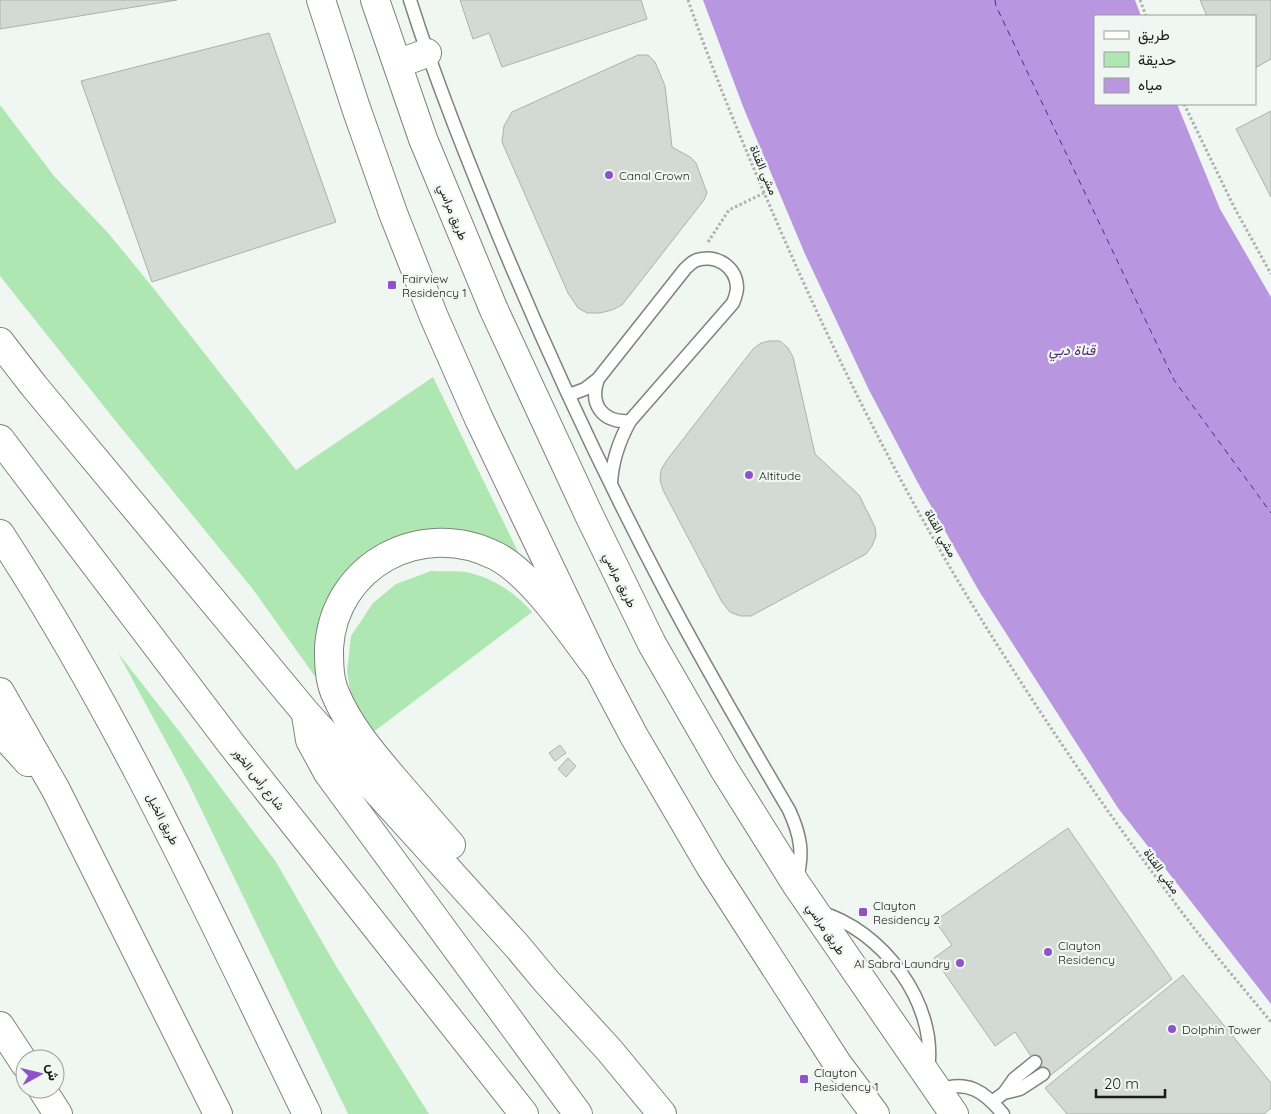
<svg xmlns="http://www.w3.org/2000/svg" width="1271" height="1114" font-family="Quicksand,Vazirmatn,sans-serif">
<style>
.green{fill:#aee7b1}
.water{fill:#b997e0}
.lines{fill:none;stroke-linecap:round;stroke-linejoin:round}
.ferry{stroke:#55287e;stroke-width:1;stroke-dasharray:6 5;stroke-linecap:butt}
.building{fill:#d3d9d3;stroke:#abb1ab}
.service-casing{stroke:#7d837e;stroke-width:15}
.tertiary-casing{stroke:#7d837e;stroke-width:30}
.motorway-casing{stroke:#7d837e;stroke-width:30}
.path{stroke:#acb1ad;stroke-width:3;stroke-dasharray:2.5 2.5;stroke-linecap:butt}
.service{stroke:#fff;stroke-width:12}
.tertiary{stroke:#fff;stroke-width:28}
.motorway{stroke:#fff;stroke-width:28}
.poi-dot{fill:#8f53c9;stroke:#f0f6f1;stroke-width:2}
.labels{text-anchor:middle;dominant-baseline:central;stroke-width:4.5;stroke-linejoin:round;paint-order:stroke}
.street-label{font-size:12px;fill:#191b19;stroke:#f0f6f1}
.poi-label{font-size:12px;fill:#191b19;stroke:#f0f6f1;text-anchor:start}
.water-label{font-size:14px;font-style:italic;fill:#55287e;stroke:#f0f6f1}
</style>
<rect width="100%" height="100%" fill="#f0f6f1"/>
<path class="green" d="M0,105L54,176L109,234L154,289L296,470L433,377L521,558L422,532L394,538L371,550L345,573L326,602L318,636L326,692L252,588L118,424L0,276Z
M431,571C444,572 459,570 470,573C495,579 515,593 532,612L372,733L352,703L347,671L351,636L373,603L396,584Z
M118,653L179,731L276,862L336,966L429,1114H348L188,782Z"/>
<path class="water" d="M703,0H1135L1141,16H1095V104H1177L1220,209L1271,297V1004L1118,808L979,591L918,483L869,390L805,254L744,109Z"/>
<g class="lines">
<path class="ferry" d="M995,0L996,6L1174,380L1271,513"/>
</g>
<path class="building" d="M0,0H177L0,29Z
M460,0H641L647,19L502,67L489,33L473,39Z
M1200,0H1271V59L1255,68V16H1207Z
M269,33L336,222L152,282L81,81Z
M638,55H648L655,62L665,86L672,147L690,157L696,163L707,193L704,200L622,305L612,310L600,313H587L578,308L568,293L502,142L504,126L512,112Z
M1271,111V197L1236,129Z
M769,341H780L788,348L793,357L815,454L859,495L875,527L876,536L872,546L866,554L751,616H740L730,612L722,602L663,490L660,480L661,470L667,460L753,349L761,343Z
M560,745L566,753L555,761L549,753Z
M568,758L576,766L566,777L558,769Z
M1068,828L1172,979L1046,1079L1015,1032L995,1046L934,958L952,945L935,921Z
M1183,975L1271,1083V1108L1264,1114H1067L1045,1088Z"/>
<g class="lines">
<g class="service-casing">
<path id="service" d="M410,0C435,79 466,156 497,232C547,353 602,471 663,587C703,663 746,737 789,810C801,836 804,854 796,882
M598,379C589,404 602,423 630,421
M569,395L585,389L598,379L685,269C688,266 693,261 697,260C717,254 736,267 737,287C737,292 735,298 733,303L630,421C619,441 612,460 611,484
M819,912C882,929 938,1004 928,1069
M937,1091C967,1079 984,1091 1003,1114
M1004,1093L1020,1089L1043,1074
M993,1101L1004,1093L1014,1079L1035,1062"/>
</g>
<g class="tertiary-casing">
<path id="tertiary" d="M321,0L356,108L393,213L434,317L479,419L599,670L634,736L710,866L837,1063L875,1114
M375,0L423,139L494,310L589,515L652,644L724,769L796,884L954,1114
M397,64L427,53"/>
</g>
<g class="motorway-casing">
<path id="motorway" d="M0,342L34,386L306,713L517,946L547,982L610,1051L662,1114
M0,439L232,745L524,1114
M0,534C120,717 211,917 307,1114
M0,692L56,790L218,1114
M306,715L310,740L328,773L578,1114
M0,731L28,762
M451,845C432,823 413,801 394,779C372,753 348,725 335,693C329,679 329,662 329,648C334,565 422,518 496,556C534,576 572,635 599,670
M0,1026L25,1064
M42,1089L58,1114"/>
</g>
<path class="path" d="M688,0C712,69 740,137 769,204C836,361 913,514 1005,657C1056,738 1110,816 1167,892C1199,937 1236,979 1271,1022
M1140,0L1146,16
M1184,104L1234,207L1271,274
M708,242L729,210L764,193"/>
<use href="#service" class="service"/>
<use href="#tertiary" class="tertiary"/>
<use href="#motorway" class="motorway"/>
</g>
<g class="poi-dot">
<circle cx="609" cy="175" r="5"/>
<rect x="387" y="280" width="10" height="10" rx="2.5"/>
<circle cx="749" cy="475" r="5"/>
<rect x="858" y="907" width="10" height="10" rx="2.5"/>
<circle cx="1048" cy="952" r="5"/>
<circle cx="960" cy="963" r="5"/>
<circle cx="1172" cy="1029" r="5"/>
<rect x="799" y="1074" width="10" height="10" rx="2.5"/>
</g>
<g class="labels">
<g class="street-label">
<text transform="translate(764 170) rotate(67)">مشي القناة</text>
<text transform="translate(453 212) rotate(68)">طريق مراسي</text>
<text transform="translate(941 533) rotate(61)">مشي القناة</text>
<text transform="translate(620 580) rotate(64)">طريق مراسي</text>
<text transform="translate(259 779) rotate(52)">شارع رأس الخور</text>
<text transform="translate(163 819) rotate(63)">طريق الخيل</text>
<text transform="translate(1162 871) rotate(54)">مشي القناة</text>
<text transform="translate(826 929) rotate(56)">طريق مراسي</text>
</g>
<g class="poi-label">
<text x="619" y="175">Canal Crown</text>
<text x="402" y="278">Fairview<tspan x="402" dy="14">Residency 1</tspan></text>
<text x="759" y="475">Altitude</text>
<text x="873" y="905">Clayton<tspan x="873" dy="14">Residency 2</tspan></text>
<text x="1058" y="945">Clayton<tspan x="1058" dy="14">Residency</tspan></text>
<text x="950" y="963" text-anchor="end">Al Sabra Laundry</text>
<text x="1182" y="1029">Dolphin Tower</text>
<text x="814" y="1072">Clayton<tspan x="814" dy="14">Residency 1</tspan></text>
</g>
<g class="water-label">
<text x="1072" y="350">قناة دبي</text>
</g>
</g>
<rect x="1094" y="15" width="162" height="90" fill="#f0f6f1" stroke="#9a9e9b"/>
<rect x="1104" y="31" width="25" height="8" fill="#ffffff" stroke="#9a9e9b"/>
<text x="1138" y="40" font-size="15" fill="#191b19">طريق</text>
<rect x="1104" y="52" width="25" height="15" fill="#aee7b1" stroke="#9a9e9b"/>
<text x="1138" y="65" font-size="15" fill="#191b19">حديقة</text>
<rect x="1104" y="78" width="25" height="15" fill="#b997e0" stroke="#9a9e9b"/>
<text x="1138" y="90" font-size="15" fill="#191b19">مياه</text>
<g transform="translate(40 1074) rotate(82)"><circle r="24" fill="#f0f6f1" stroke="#9a9e9b"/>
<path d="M0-4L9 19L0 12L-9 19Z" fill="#8f53c9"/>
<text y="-8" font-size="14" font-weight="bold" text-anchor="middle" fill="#191b19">ش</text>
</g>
<path d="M1096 1089v8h69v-8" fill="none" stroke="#191b19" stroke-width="2.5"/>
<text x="1104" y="1089" font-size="15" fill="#191b19" stroke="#f0f6f1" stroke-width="4" paint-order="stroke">20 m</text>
</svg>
